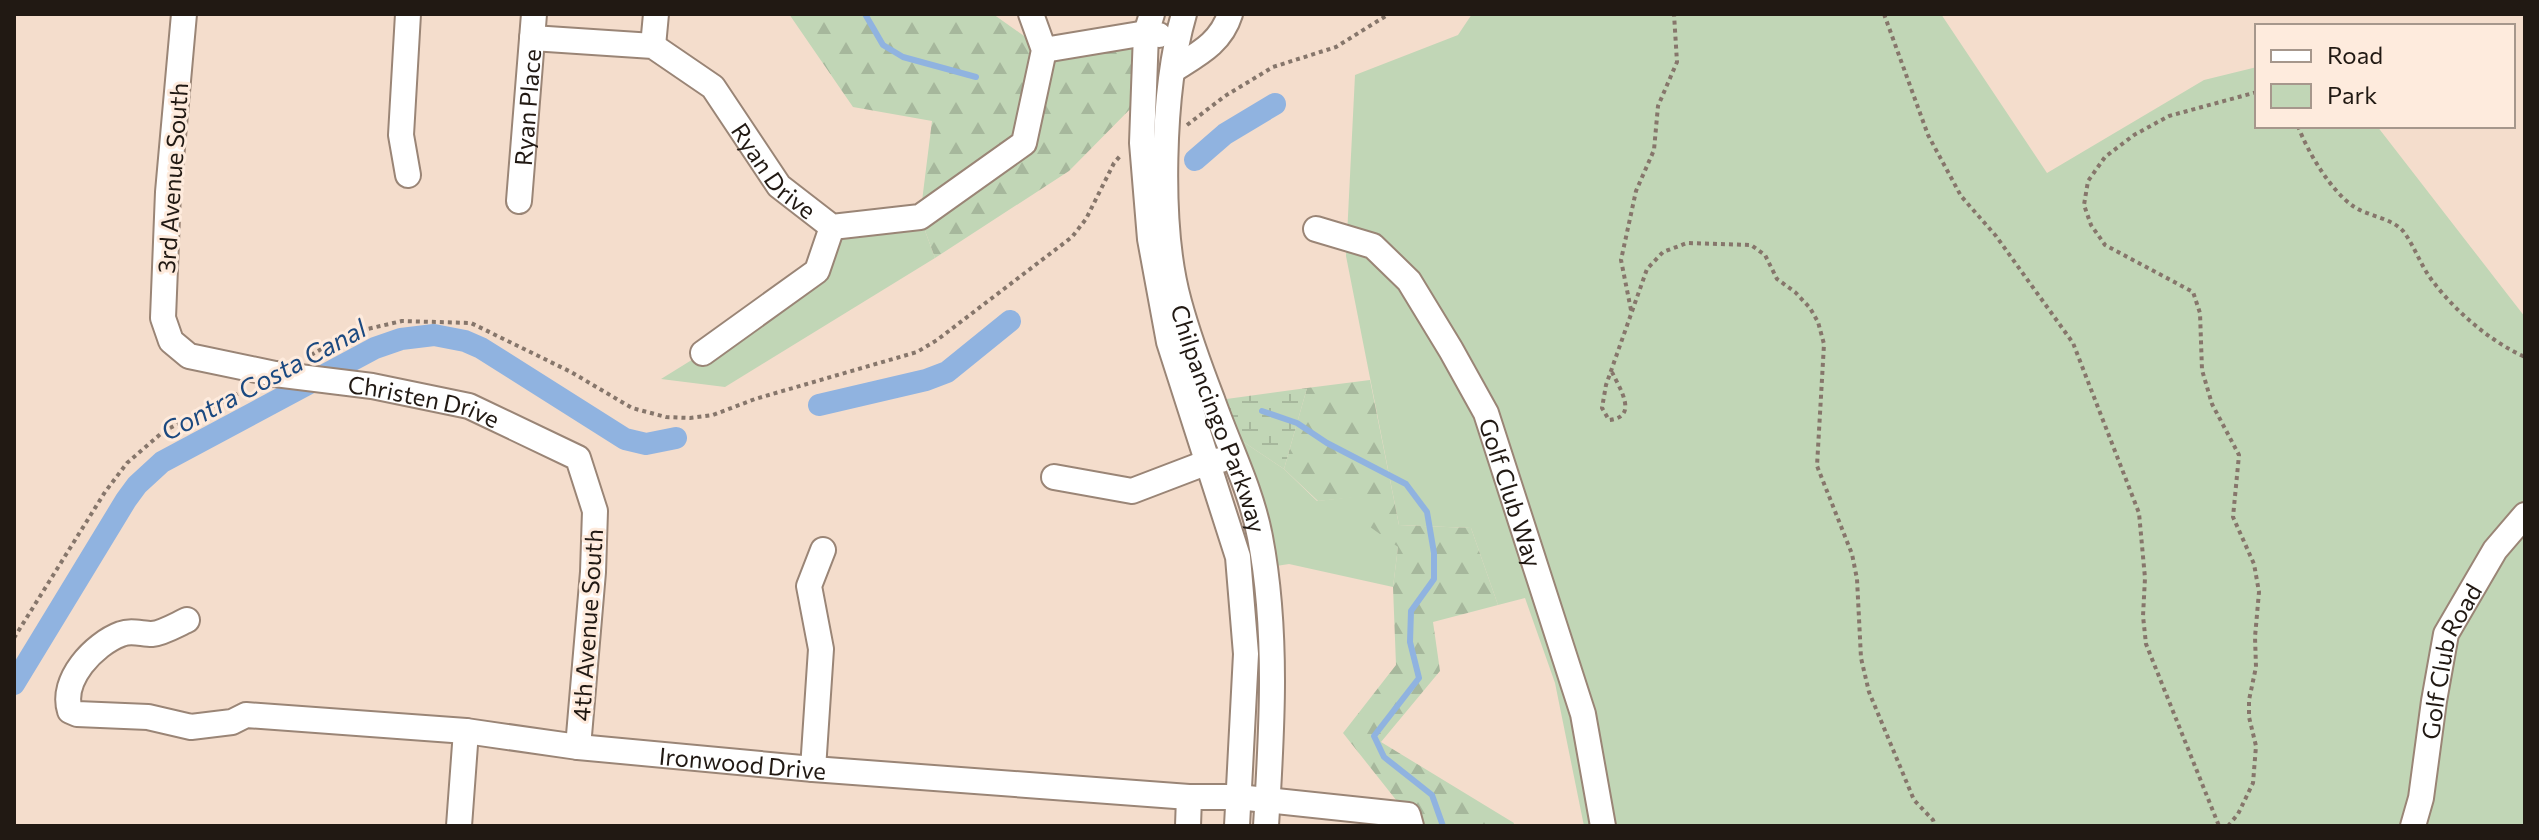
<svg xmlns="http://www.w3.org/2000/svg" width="2539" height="840" font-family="Commissioner,sans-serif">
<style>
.green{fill:#c1d6b6}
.forest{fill:url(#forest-firs)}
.wetland{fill:url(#wetland-marsh)}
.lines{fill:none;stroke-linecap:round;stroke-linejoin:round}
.stream{stroke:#90b3e0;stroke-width:6}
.canal{stroke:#90b3e0;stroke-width:22}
.minor-casing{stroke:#9a8576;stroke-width:28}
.path{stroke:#86766b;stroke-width:4;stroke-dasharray:4 4;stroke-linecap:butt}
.minor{stroke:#fff;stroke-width:24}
.labels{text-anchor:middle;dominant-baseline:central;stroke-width:6;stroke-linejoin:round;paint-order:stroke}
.street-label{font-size:24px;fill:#211913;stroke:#feebdd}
.water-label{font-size:26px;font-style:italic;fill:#1b4980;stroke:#feebdd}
</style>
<defs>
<pattern id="forest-firs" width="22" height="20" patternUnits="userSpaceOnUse" patternTransform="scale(2)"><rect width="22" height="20" fill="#c1d6b6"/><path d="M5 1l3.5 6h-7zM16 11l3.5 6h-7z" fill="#a6b79c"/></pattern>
<pattern id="wetland-marsh" width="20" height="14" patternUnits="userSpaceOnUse" patternTransform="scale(2)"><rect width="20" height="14" fill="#c1d6b6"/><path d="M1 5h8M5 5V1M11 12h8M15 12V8" fill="none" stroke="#a6b79c"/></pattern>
</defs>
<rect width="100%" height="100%" fill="#f4ddcc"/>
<path class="green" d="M1472,14H1941L2047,173L2204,80L2257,67V126H2377L2525,317V826H1584L1555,683L1525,598L1498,605L1471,528L1399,525L1346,256L1355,75L1458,35Z
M920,217L935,258L725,387L661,379L703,353L817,271L832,227Z
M1224,429L1284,469L1317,501L1370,495L1398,547L1393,587L1289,564L1264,568Z"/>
<path class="forest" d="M789,14H993L1044,50L1146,33L1143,96L1069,171L935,258L920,217L932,121L853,107Z
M1370,380L1399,525L1471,528L1498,605L1433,622L1440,671L1381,742L1514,823L1513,826H1411L1408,815L1343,733L1396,665L1393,587L1398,547L1359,519L1369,496L1318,501L1284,469L1307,388Z"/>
<path class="wetland" d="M1307,388L1284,469L1224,429L1212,401Z"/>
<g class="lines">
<path class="stream" d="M865,14L883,45L903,57L976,77
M1262,411L1297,423L1327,443L1406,484L1427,512L1434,553V579L1411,611L1410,642L1419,678L1374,736L1384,757L1432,795L1443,826"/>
<path class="canal" d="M1195,160L1225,134L1275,104
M819,405L926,380L947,372L1010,321
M14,684L126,500L137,485L162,462L375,348L401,339L434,335L465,341L481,348L625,439L646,444L676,438"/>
<g class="minor-casing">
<g id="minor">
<path id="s1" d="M184,14L168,192L163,318L171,341L189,356L275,374L372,386L469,406L578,458L595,511L593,572L578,747"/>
<path d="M408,14L401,135L408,175"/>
<path d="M1152,14L1146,33L1142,143L1150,239L1169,342L1238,557L1246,654L1237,826"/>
<path id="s2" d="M1184,14C1162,90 1158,226 1179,302C1188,335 1200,368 1212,399C1228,445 1251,489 1260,537C1278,631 1272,730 1266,826"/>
<path id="s3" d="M532,38L653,46L713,87L779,186L832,227L920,217L1024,143L1044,50L1031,14"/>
<path d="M653,46L656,14"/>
<path d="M1044,50L1146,33L1159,35"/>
<path d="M1173,70C1198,54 1221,43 1230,14"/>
<path id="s4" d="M519,201L534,14"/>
<path id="s5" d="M1316,229L1373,246L1409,281L1451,350L1486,413L1583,714L1603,826"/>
<path d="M703,353L817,271L832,227"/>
<path d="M1054,477L1132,491L1208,462L1221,460"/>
<path id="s6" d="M187,620C176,625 163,633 152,634C142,634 131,630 121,634C94,644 60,680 70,711L77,714L148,717L191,727L232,722L246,715L466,731L578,747L813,769L1189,797H1238L1408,815L1411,826"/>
<path d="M813,769L821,649L809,586L823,550"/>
<path d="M459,826L466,731"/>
<path d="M1188,826L1189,797"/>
<path id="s7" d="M2413,826L2421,798L2434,701L2446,634L2495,550L2525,515"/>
</g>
</g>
<path class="path" d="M1884,14L1928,135L1961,196L1996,236L2073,343L2139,513L2145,578L2143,616L2146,644L2219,826
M1187,125L1225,96L1273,67L1336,47L1389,14
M2298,126C2307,151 2331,191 2353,206C2367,216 2392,218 2403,231C2414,245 2420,264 2431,279C2454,310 2489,341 2525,357
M1631,310L1621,260L1636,191L1654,150L1658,106L1677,62L1674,14
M311,355L350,333L402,321L471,323L571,372L632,408L666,417L690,418L713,415L755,399L917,352L937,340L1072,237L1086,219L1114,163L1121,155
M1612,372C1620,389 1639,417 1609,420L1602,408L1606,385L1647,269L1663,252L1687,243L1751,245L1765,255L1777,279L1795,292L1810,308L1818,322L1824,344L1817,466L1852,554L1857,579L1861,658L1869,692L1914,800L1933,820L1935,826
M14,638L105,492L127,463L164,431L243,391
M2228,826L2238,814L2253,783L2256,746L2249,717V700L2256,667L2255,637L2259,592L2254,564L2233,517L2239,455L2212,404L2202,370L2200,313L2193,292L2105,245L2091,225L2084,205L2088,181L2105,157L2134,135L2169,116L2257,92"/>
<use href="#minor" class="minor"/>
</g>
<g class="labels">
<g class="street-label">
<text stroke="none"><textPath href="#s4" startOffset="94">Ryan Place</textPath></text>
<text stroke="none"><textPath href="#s3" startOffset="298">Ryan Drive</textPath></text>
<text transform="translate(172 178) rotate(-86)">3rd Avenue South</text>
<text stroke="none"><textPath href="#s1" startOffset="592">Christen Drive</textPath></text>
<text stroke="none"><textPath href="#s2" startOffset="414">Chilpancingo Parkway</textPath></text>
<text stroke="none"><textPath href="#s5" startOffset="346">Golf Club Way</textPath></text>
<text transform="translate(587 625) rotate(-86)">4th Avenue South</text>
<text stroke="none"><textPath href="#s7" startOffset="170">Golf Club Road</textPath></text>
<text stroke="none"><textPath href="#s6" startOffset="848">Ironwood Drive</textPath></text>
</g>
<g class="water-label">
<text transform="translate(263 379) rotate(-28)">Contra Costa Canal</text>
</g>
</g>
<rect width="2539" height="840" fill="none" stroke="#211913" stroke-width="32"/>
<rect x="2255" y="24" width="260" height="104" fill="#feebdd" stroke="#a6978c" stroke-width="2"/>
<rect x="2271" y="50" width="40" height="12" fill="#ffffff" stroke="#a6978c" stroke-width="2"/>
<text x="2327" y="64" font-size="24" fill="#211913">Road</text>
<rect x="2271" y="84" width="40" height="24" fill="#c1d6b6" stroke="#a6978c" stroke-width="2"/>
<text x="2327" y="104" font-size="24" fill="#211913">Park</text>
</svg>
